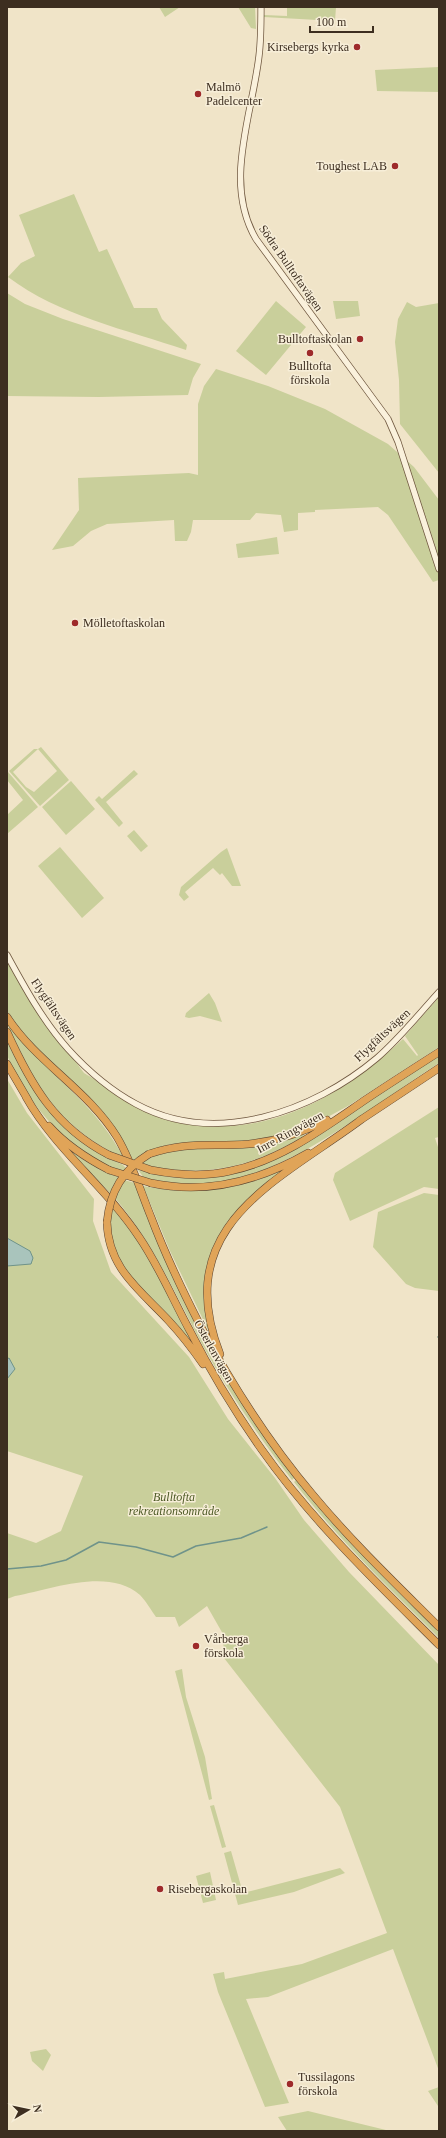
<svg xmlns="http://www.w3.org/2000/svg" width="446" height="2138" font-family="Georgia,serif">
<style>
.green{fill:#c9cf9b}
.water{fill:#a9c4bc;stroke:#6f938a}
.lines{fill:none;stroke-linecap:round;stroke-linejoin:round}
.stream{stroke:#6f938a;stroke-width:1.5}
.secondary-casing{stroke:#6f573f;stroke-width:7}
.highway-casing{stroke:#5b4430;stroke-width:8}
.secondary{stroke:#faf1dc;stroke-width:5.5}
.highway{stroke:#e0a458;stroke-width:7}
.highway-bridge-casing{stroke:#5b4430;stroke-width:8;stroke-linecap:butt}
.highway-bridge{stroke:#e0a458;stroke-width:7}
.poi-dot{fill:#9e2a2b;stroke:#f7eed8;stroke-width:1.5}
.labels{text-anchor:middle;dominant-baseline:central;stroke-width:3;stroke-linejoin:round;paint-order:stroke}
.poi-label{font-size:12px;fill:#3d2e20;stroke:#f7eed8;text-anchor:start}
.street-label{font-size:12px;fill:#3d2e20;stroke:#f7eed8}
.park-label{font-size:12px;font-style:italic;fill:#4d5a26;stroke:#f7eed8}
</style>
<rect width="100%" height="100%" fill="#f0e4c8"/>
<path class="green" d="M159,7H180L165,17Z
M238,7H255L256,29L251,28Z
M293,7H336L335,21L264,17V15L287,16V8Z
M439,67V92L377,91L375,70Z
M74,194L99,252L107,249L134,308H157L162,319L187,345L186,350C127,330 58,315 8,277L21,263L35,256L19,215Z
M7,293L25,304L63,319L201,364L193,378L188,395L99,397L7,396Z
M276,301L306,327L266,375L236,351Z
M333,301H358L360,316L336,319Z
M407,302L416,307L439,303V473L400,424L399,380L395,342L398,319Z
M216,369L268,386L325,409L388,444L414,467L439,500V580L433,582L388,515L378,507L315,510V512L298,513V530L284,532L281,515L256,513L250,520H193L191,532L187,541H175L174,520L107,524L91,531L73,546L52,550L79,510L78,478L189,473L198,475V404L204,386Z
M277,537L279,554L238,558L236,544Z
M41,747L69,780L40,806L9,771L34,749H38L13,772L26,787L34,792L57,771L38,749Z
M134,770L138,774L106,802L123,823L119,827L95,800L99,796L102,799Z
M8,772L38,807L7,834V815L23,800L7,780Z
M71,781L95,809L66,835L42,807Z
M134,830L148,846L141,852L127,836Z
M60,847L104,898L82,918L38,866Z
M227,848L241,886H232L222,873L220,875L213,868L185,892L189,897L184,901L179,895L181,887L221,852Z
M7,961C28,998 45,1026 73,1058C77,1063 80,1068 84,1073C87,1075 91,1077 94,1079C114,1092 126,1102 148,1112C245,1151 332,1105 403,1039L417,1056L418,1055L405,1036L439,997V1047L348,1106L309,1127L258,1141L171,1144L154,1149L134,1162L117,1131L103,1112L38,1051L14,1023L7,1011Z
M209,993L215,1003L222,1022L200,1016L189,1018L185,1017L186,1013Z
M7,1021C17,1033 26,1045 36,1056C71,1092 99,1112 124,1158C74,1136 41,1098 19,1049C15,1040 8,1030 7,1021Z
M7,1040C36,1102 61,1136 123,1165L126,1168L123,1172C76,1155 37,1116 15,1072C13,1067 9,1061 7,1055C6,1051 7,1045 7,1040Z
M439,1056V1063C372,1106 298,1168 219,1183C194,1188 168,1182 144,1178L138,1170L170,1177L194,1178L257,1167Z
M7,1079L27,1113L94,1199L93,1221L111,1272L189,1357L228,1419L275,1478L304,1520L349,1572L439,1665V2071L393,1949L268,1997L246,1999L289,2103L265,2107L218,1992L213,1974L224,1972L225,1979L302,1964L387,1933L340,1807L224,1658L223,1634L207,1606L179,1627L175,1617H156C151,1610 146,1601 140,1595C109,1567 52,1589 15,1596L7,1599V1533L36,1543L61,1531L83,1476L7,1451Z
M439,1107V1137L435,1138L439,1150V1189L424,1187L350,1221L333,1180L335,1173Z
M305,1133C304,1138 292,1143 286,1146C239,1171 191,1177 140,1164L158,1153Z
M65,1147L87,1162L119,1177L110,1193Z
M290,1166L244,1203L232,1217L221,1234L210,1261L211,1336L170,1251L143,1186C195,1196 242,1190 290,1166Z
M124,1180L135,1183L191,1313L295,1477L292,1480C259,1437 229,1393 203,1346C175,1294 153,1242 114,1197Z
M424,1193L439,1195V1291L415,1288L406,1284L373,1247L378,1212Z
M111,1205L145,1249L197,1348C171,1322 114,1272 110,1235C108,1226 111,1214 111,1205Z
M297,1479L439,1631V1638C389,1588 337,1538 294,1482Z
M182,1669L186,1697L205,1757L212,1799L209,1800L175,1671Z
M214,1805L226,1847L222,1848L210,1806Z
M231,1851L243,1893L340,1868L345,1873L294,1892L238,1905L224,1853Z
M210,1872L216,1900L203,1903L196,1876Z
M46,2049L51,2055L43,2071L32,2061L30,2052Z
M439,2087V2106H438L428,2091Z
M308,2111L390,2131H287L278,2117Z"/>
<path class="water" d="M7,1238L30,1251L33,1258L31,1264L7,1266Z
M9,1358L15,1369L7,1379V1359Z"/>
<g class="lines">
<path class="stream" d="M438,1337L439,1336
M7,1569L41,1566L66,1560L99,1542L136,1547L173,1557L196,1546L241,1538L267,1527"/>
<g class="secondary-casing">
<path id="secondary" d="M261,7C261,23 261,40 259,56C252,116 223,183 256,239L388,419L398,442L439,569
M7,955C25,988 43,1021 68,1049C88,1071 110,1090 136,1104C215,1147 313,1112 377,1058C400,1038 419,1014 439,992"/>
</g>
<g class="highway-casing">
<path id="highway" d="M7,1017C37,1063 88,1090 117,1137C132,1162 140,1190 151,1217C165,1254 182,1290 200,1325C232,1385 269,1443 313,1495C352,1542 396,1584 439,1627
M7,1032C31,1085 55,1127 109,1155
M7,1064L28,1100
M26,1097C56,1150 105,1186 139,1237C159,1266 173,1300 190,1331C211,1372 235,1412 262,1450C312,1521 377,1583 439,1645
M359,1121L439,1068
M49,1126C66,1145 86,1158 109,1170
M149,1154C187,1141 211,1147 249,1144C277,1141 302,1133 327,1120
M151,1170C177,1175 204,1177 230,1171C280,1161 324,1128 365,1100C389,1084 414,1068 439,1052
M151,1183C207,1195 259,1181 308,1153
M107,1222C108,1268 139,1289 168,1320C181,1334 192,1348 203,1364
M220,1354C170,1225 277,1182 362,1119"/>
</g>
<use href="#secondary" class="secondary"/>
<use href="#highway" class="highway"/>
<g class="highway-bridge-casing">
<path id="highway-bridge" d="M109,1155L151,1170
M109,1170L151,1183
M107,1222C110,1191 123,1170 149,1154"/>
</g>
<use href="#highway-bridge" class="highway-bridge"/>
</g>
<g class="poi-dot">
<circle cx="357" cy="47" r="4"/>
<circle cx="198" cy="94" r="4"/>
<circle cx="395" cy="166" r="4"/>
<circle cx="360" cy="339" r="4"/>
<circle cx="310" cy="353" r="4"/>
<circle cx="75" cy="623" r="4"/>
<circle cx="196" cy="1646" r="4"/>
<circle cx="160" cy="1889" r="4"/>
<circle cx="290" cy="2084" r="4"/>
</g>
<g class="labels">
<g class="poi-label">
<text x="349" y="47" text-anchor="end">Kirsebergs kyrka</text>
<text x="206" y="87">Malmö<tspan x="206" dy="14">Padelcenter</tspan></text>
<text x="387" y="166" text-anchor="end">Toughest LAB</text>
<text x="352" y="339" text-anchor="end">Bulltoftaskolan</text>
<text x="310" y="366" text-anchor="middle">Bulltofta<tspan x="310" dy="14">förskola</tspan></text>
<text x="83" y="623">Mölletoftaskolan</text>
<text x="204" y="1639">Vårberga<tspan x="204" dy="14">förskola</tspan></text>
<text x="168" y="1889">Risebergaskolan</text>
<text x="298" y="2077">Tussilagons<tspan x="298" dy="14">förskola</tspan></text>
</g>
<g class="street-label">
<text transform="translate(291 268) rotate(55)">Södra Bulltoftavägen</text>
<text transform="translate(54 1009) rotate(56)">Flygfältsvägen</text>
<text transform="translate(382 1035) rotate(-43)">Flygfältsvägen</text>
<text transform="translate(290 1132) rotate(-29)">Inre Ringvägen</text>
<text transform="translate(214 1351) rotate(61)">Österlenvägen</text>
</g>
<g class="park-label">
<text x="174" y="1497">Bulltofta<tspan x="174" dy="14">rekreationsområde</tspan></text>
</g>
</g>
<rect width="446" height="2138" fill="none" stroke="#3d2e20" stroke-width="16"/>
<g transform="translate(28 2110) rotate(81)" stroke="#f7eed8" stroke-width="3" paint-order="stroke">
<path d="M0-3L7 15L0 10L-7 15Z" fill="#3d2e20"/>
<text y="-6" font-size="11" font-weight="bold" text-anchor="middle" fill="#3d2e20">N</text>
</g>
<path d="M310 26v6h63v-6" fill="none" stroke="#3d2e20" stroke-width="2"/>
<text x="316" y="26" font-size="12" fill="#3d2e20" stroke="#f7eed8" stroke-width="3" paint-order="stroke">100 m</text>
</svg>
